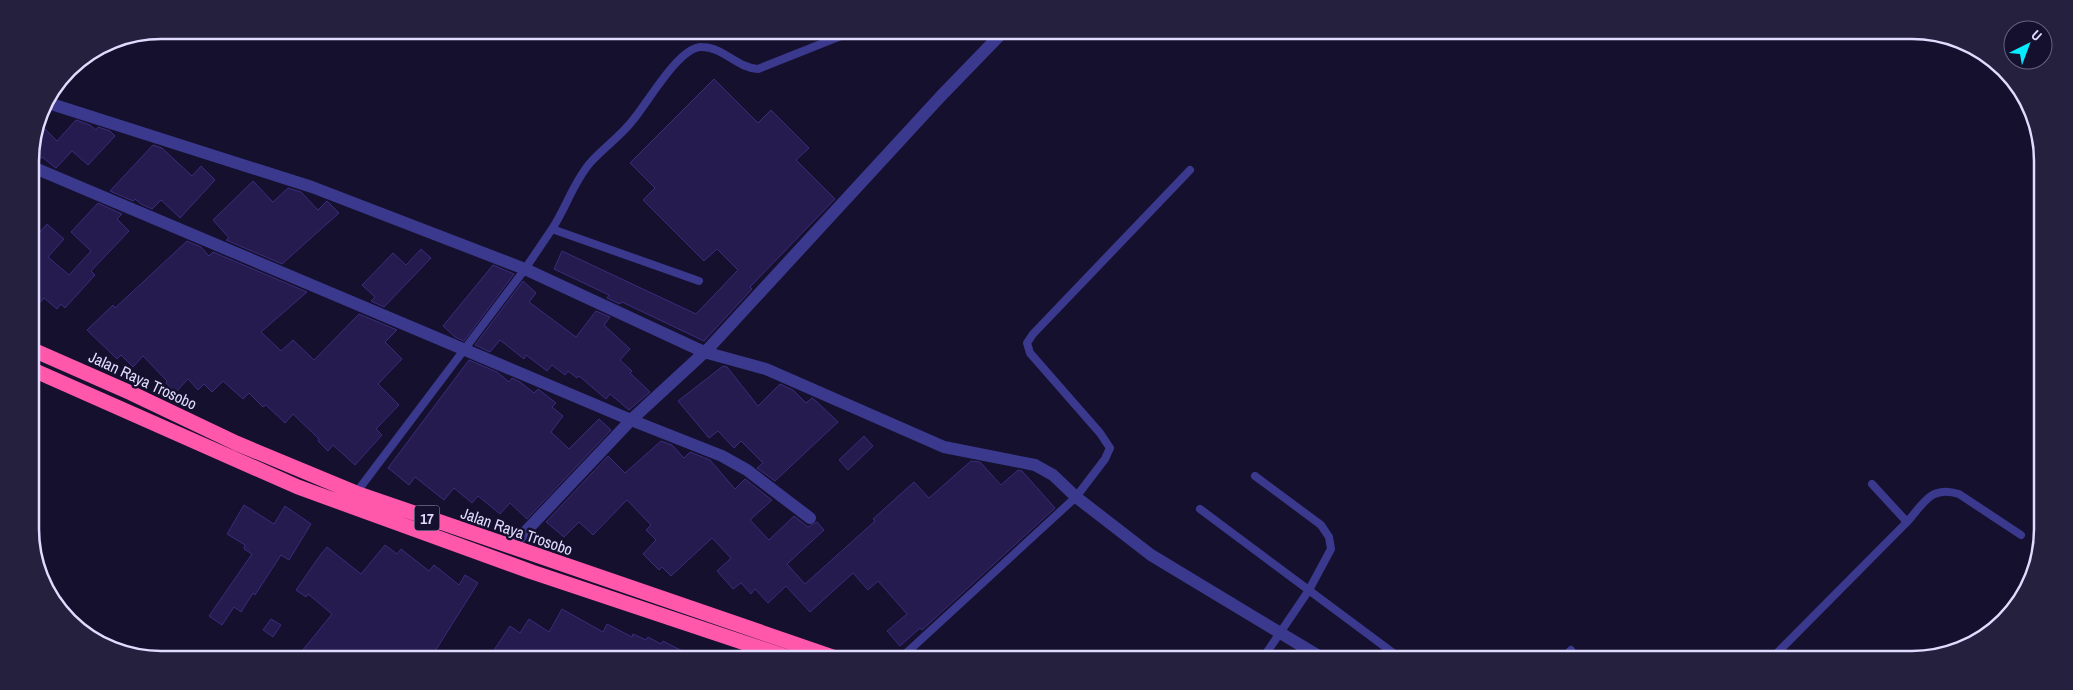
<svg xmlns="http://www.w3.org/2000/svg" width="2073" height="690" font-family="'Archivo Narrow',sans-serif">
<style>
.building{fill:#251b4f;stroke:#3b2c7c}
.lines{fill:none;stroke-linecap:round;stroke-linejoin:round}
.lane{stroke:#3b398e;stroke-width:8}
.street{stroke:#3b398e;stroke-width:12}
.highway{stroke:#ff57aa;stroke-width:15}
.labels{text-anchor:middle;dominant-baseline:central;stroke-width:5;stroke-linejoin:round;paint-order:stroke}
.shield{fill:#15102d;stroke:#a39fc0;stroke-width:1}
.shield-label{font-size:15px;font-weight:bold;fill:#e0dcff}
.street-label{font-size:16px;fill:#e0dcff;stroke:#15102d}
.rim{fill:none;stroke:#e0dcff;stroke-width:2.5}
</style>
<rect width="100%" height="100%" fill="#15102d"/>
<path class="building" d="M714,79L758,123L771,110L809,148L796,160L835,199L750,287L752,289L704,341L622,302L620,304L607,298L609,295L554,269L562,251L696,314L738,270L717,249L704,261L643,200L655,188L630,163Z
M76,120L90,125L96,130L98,127L110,131L115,136L88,165L72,151L56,168L42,157L38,161L30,158L33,142L45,129L57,141Z
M153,145L162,148L192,176L201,166L215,180L180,218L161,200L152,209L141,204L135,199L133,201L110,191Z
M253,181L273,202L288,188L301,192L318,210L327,201L339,213L282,264L226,240L229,238L213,220Z
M98,203L122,214L117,219L129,231L91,271L95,275L65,308L61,304L57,309L44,298L31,312V242L47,224L64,239L48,257L69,275L91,251L71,232Z
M187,241L201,247L209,256L213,252L307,292L261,332L281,351L293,340L314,360L359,314L397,330L385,342L402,359L378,384L399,405L376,429L382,435L355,465L333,445L328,451L318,441L319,439L293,414L285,423L266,405L263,407L249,393L243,399L223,381L212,392L204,384L198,390L188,379L175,393L166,383L167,381L143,356L133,367L121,355L117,359L87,330L113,305L115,308Z
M421,249L431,258L384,307L371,301L375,297L362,285L393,253L406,265Z
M493,265L514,274L464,341L455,337L443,326Z
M523,281L536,293L529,302L576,337L596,311L610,317L604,325L630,349L620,360L632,371L630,373L650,392L629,410L610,394L606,399L579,376L577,378L568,371L565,375L552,365L547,371L526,355L524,359L500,340L490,352L475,345Z
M469,360L497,372L509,382L512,378L520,382L534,393L538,389L556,403L552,407L563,416L551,432L569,449L599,419L611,430L527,519L510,503L500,514L478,496L472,503L454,488L444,500L415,477L409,485L388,468Z
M723,366L727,367L758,406L780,384L793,390L806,403L812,398L815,400L838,422L775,481L757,468L763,463L741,441L734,448L718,431L709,438L678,401Z
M864,436L873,446L848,470L839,460Z
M661,441L672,445L684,458L690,452L710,460L735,489L745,479L772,500L750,520L769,540L794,516L808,527L817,522L824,530L787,564L805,584L875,521L873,519L914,482L929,498L971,461L980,462L1001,485L1018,470L1022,471L1055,508L922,630L920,628L900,646L887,631L907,614L878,581L868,590L853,573L810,612L786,586L768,603L755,589L751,594L741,583L733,589L717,571L731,558L712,538L671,576L662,567L659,570L643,554L656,540L646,530L651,525L627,500L593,535L579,522L564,537L546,522L608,456L625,473Z
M244,505L274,524L285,506L311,524L289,560L281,555L255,595L253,593L241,612L234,607L222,625L209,616L252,554L244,549L245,545L227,534Z
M385,545L397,554L401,549L429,571L434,565L459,585L465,575L478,583L432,656H298L332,614L308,594L306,597L296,590L321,554L327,547L361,574Z
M562,609L603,632L607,624L632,637L633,634L646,640L648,637L661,644L663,641L694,657L490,656L510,626L520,633L529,619L549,632Z
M271,619L281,625L273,637L263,630Z"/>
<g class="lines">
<path class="lane" d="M58,83L91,53
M552,229C566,208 573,183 590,163C603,148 621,136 633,120C647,104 679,46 702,47C723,47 737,68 758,69L851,32
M1255,476L1321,525L1329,537L1331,549L1309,590L1263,658
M356,493L525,269L552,229L699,281
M1200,509L1400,658
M1907,522C1924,503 1931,485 1959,494L2021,535
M902,657L1076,497L1105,459L1110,448L1100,433L1030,353L1027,343L1033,334L1190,170
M1562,659L1571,650
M1771,659L1907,522L1872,484"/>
<path class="street" d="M45,102L312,187L525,269L704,352L766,369L944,447L1035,465L1053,475L1076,497L1151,555L1322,658
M30,166L631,420L722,456L747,470L810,518
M511,547L631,420L708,349L941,96L1003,32"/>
<path class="highway" d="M31,349L131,393L236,443L356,493L833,657
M31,369L298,487L532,572L787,657"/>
</g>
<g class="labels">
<rect class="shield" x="414.5" y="505.5" width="25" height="25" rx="4"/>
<g class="shield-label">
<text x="427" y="518">17</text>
</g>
<g class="street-label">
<text transform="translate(143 380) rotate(25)">Jalan Raya Trosobo</text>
<text transform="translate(517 531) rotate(19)">Jalan Raya Trosobo</text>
</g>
</g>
<path d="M0 0H2073V690H0ZM161 39H1912A122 122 0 0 1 2034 161V529A122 122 0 0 1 1912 651H161A122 122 0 0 1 39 529V161A122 122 0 0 1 161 39Z" fill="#25203e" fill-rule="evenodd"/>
<path class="rim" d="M161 39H1912A122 122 0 0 1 2034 161V529A122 122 0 0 1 1912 651H161A122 122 0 0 1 39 529V161A122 122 0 0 1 161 39Z"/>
<g transform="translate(2028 45) rotate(42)"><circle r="24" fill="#15102d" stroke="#666281"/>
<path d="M0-4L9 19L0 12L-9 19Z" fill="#08eaff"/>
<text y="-8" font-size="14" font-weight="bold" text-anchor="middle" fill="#e0dcff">U</text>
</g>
</svg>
